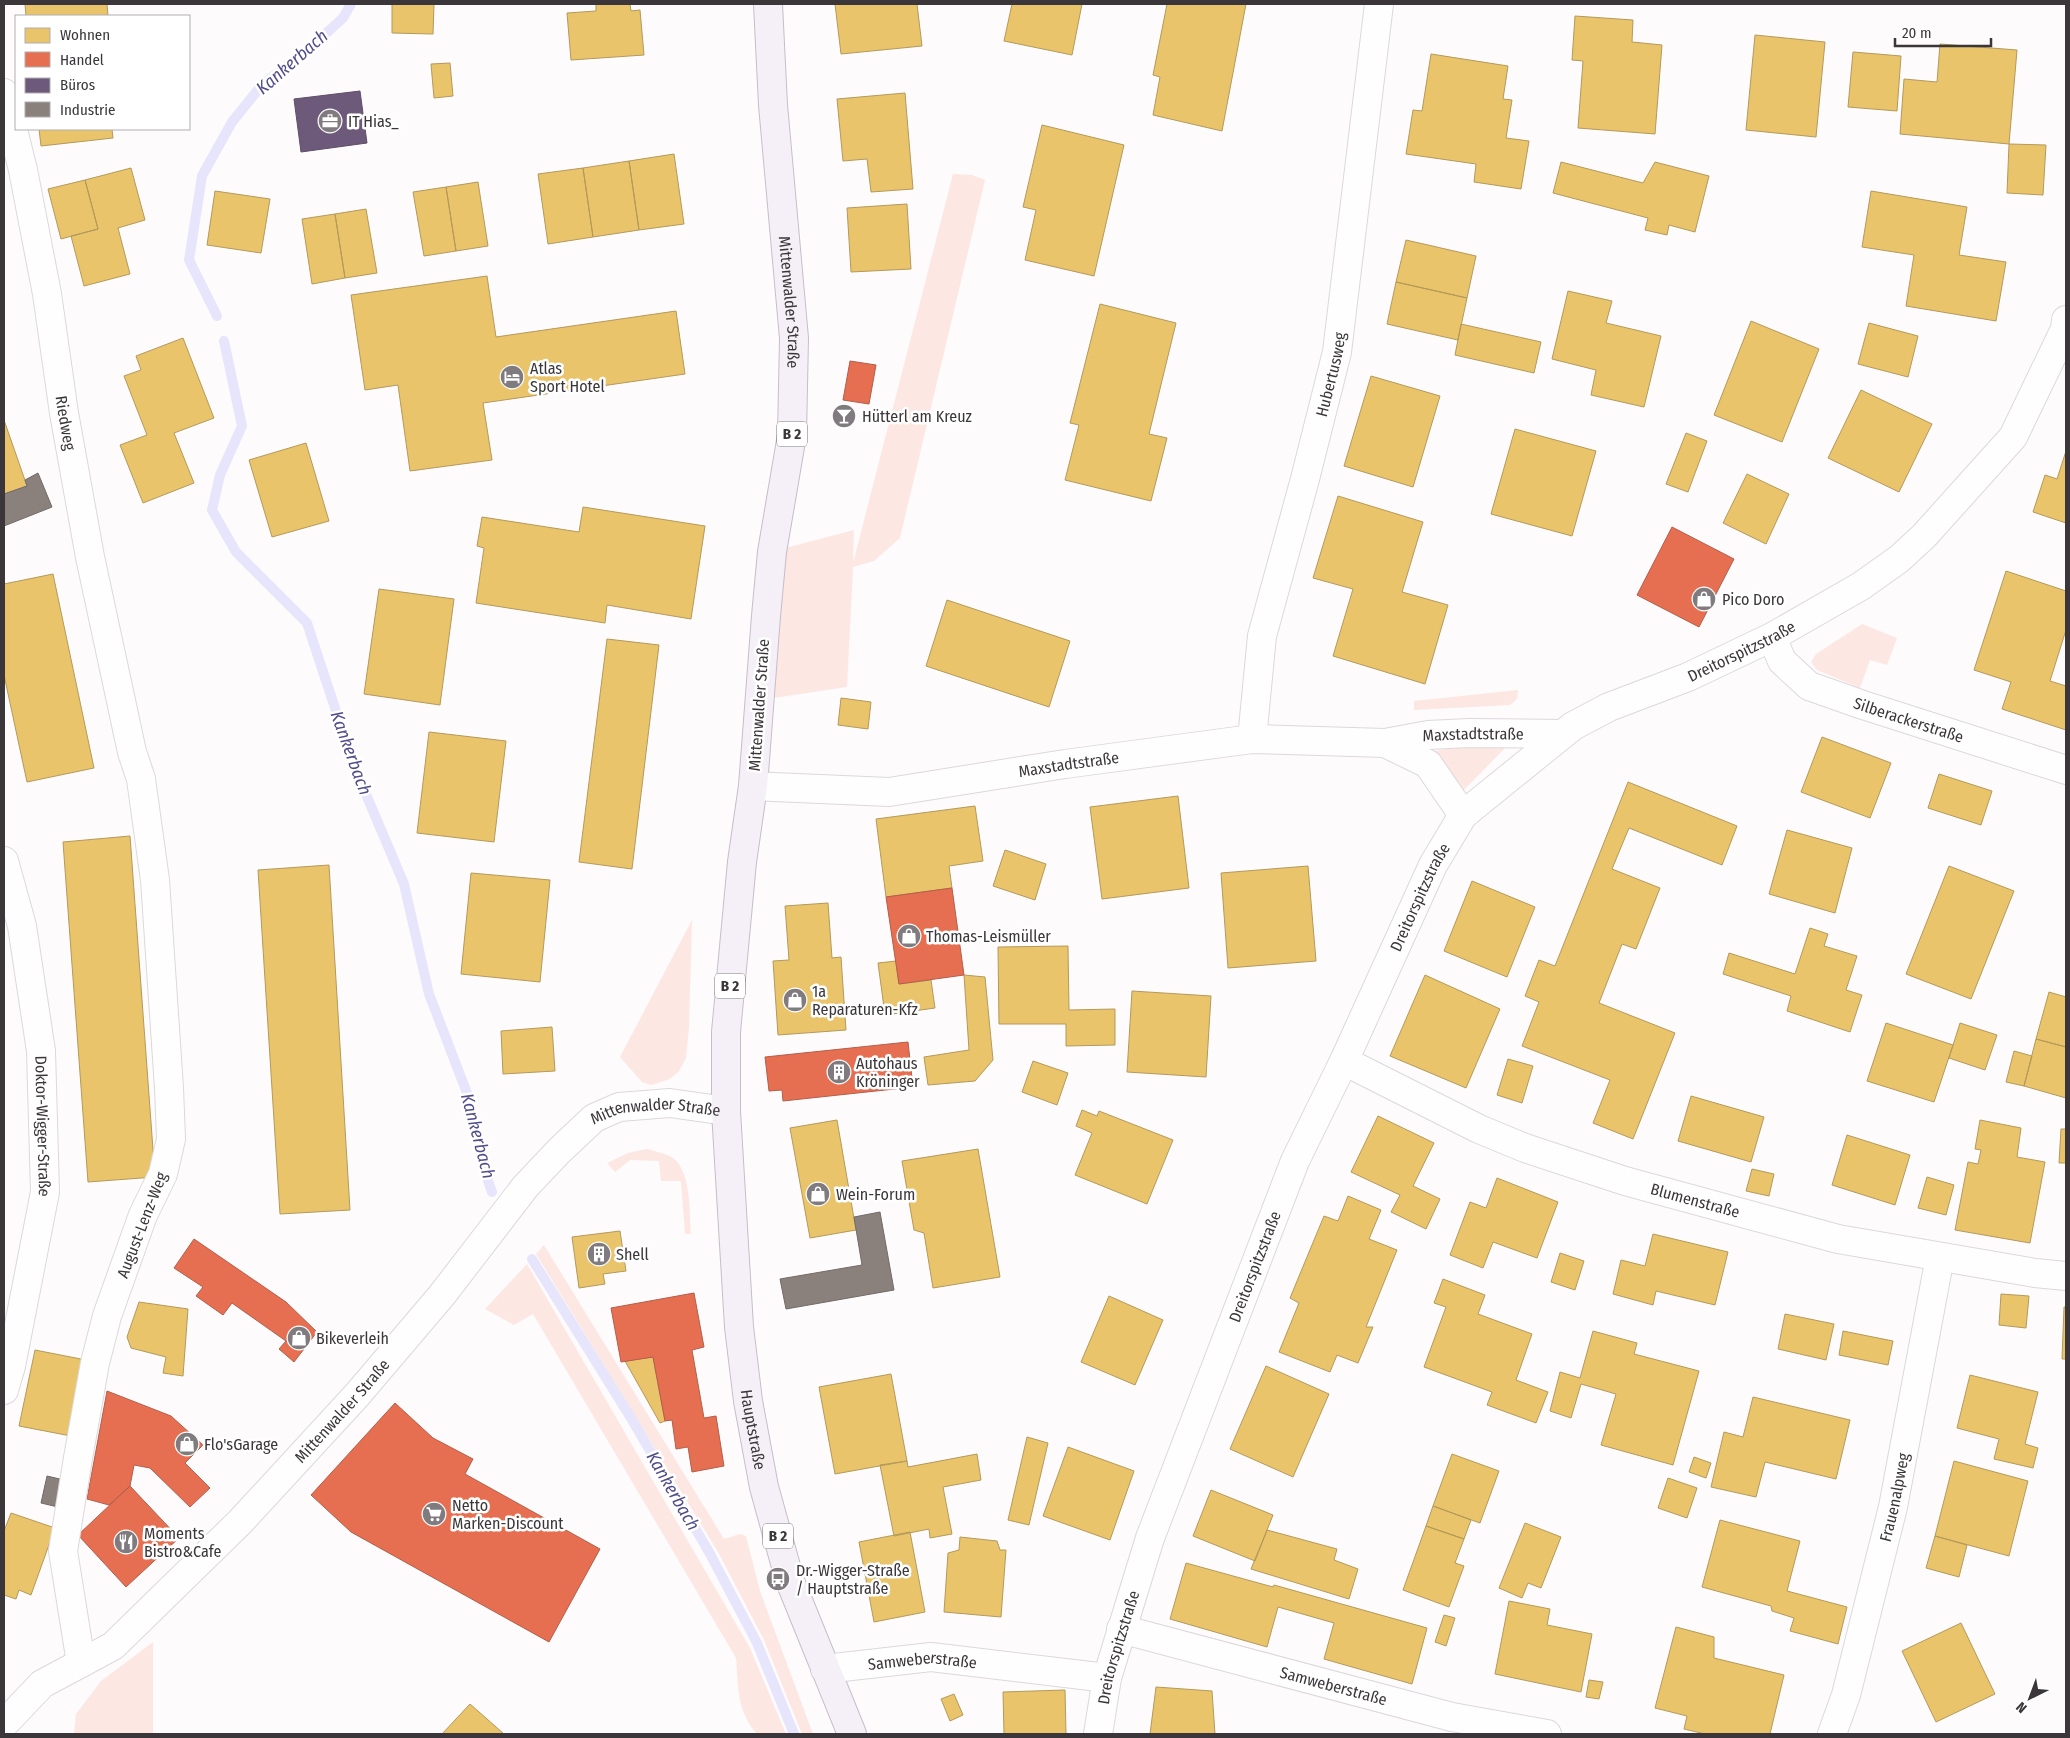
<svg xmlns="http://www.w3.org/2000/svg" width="2070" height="1738" font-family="'Fira Sans Condensed',sans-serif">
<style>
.green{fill:#fde7e3}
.homes{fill:#e9c46a;stroke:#b4995b}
.shops{fill:#e76f51;stroke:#b35e4a}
.offices{fill:#6d597a;stroke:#5e4e66}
.industry{fill:#8a817c;stroke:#726a68}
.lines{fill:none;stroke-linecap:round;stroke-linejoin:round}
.stream{stroke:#e6e5fc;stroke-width:10}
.minor-casing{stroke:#dcd8db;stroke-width:30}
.primary-casing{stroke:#c6bdca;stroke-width:30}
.minor{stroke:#fffeff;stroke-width:28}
.primary{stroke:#f5f0f7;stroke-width:28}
.labels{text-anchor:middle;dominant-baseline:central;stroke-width:5;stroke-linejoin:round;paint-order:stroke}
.shield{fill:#fff;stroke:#757274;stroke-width:1}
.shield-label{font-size:15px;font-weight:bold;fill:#3a3639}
.poi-label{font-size:16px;fill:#3a3639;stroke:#fff;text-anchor:start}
.street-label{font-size:16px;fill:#3a3639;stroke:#fff}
.water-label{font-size:18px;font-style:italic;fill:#514d8c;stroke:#fff}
</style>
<rect width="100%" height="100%" fill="#fefbfd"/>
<path class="green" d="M953,174L972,175L985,180L900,538L874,561L853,567L847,687L760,700L778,550L854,530L853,563Z
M1862,624L1897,638L1887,665L1870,660L1860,688L1817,670L1811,662L1816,654Z
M1518,690L1517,699L1510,705L1414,710V701Z
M1501,740L1507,746L1461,793L1429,752Z
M692,920L689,1028L686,1058L679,1071L670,1079L651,1085L642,1082L620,1057Z
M647,1149C654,1151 663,1153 670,1156C692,1168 689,1212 691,1234H685L681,1181H661L659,1161L630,1160L615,1172L607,1163L628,1153Z
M544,1245L724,1539L740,1534L746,1536L760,1591L813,1734H802L764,1640L718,1552L536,1254Z
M527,1264L750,1648L786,1734H757C737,1712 738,1686 736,1658L533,1314L514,1325L485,1309Z
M153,1642V1734H74L76,1714L101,1681Z"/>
<path class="homes" d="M25,4H107L108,16H26Z
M392,4H461H434L433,34L392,33Z
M596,4H630L631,11L640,10L644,55L571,60L567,13L596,11Z
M835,4H917L922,46L841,54Z
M1012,4H1082L1072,55L1004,41Z
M1167,4H1246L1222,131L1153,115L1160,77L1153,75Z
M1575,16L1633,20L1632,42L1662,45L1655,134L1578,128L1583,61L1572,60Z
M1755,35L1825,42L1816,137L1746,130Z
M1940,44L2017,50L2009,144L1900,134L1904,79L1937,82Z
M1853,52L1901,56L1897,111L1848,107Z
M1431,54L1508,66L1503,99L1512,100L1506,138L1529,141L1521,189L1474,182L1476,164L1406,154L1413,110L1422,111Z
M450,63L453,96L434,98L431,64Z
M905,93L913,189L871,192L867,159L843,161L837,99Z
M1042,125L1124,145L1094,276L1025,260L1036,210L1023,207Z
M39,129H112L113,138L41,146Z
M2009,144L2046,145L2043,195L2007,193Z
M674,154L684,224L639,230L629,161Z
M629,161L639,230L593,237L583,168Z
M1561,162L1643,183L1655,162L1709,176L1695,232L1669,225L1667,235L1645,230L1648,218L1553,193Z
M131,168L145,220L118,228L130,274L84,286L71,236L98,229L85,180Z
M583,168L593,237L548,244L538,174Z
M85,180L98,229L61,239L48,189Z
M478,182L488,246L456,251L446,187Z
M446,187L456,251L424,256L413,192Z
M215,191L270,199L261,253L207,245Z
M1871,191L1967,207L1959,255L2006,262L1996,321L1906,306L1914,255L1862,247Z
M907,204L911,269L851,272L847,208Z
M366,209L377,273L345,278L335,214Z
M335,214L345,278L312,284L302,219Z
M1406,240L1476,256L1467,298L1396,282Z
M487,276L496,337L676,311L685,374L483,403L492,460L410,471L398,385L365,390L351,295Z
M1396,282L1467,298L1458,340L1387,324Z
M1568,291L1612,301L1606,323L1661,336L1644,407L1591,395L1596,370L1552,359Z
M1100,304L1176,323L1149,434L1167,438L1151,501L1065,480L1079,425L1070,423Z
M1751,321L1819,349L1782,442L1714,415Z
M1869,323L1918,336L1908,377L1858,364Z
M1461,324L1541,342L1534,373L1455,355Z
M183,338L214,418L174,433L194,483L143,503L120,445L147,435L124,376L141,370L136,356Z
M1371,376L1440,396L1413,487L1344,466Z
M1861,390L1932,424L1899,492L1828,458Z
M4,420L27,486L4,494Z
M1515,429L1596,451L1572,536L1491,514Z
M1686,433L1707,441L1688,492L1666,484Z
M306,443L329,521L272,537L249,460Z
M2066,451V523L2033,512L2045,475L2057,479Z
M1747,474L1789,494L1766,544L1723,523Z
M1338,496L1423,522L1402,592L1448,605L1425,684L1333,656L1353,589L1313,578Z
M583,507L705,526L691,619L607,605L605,623L476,603L484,548L477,546L482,517L579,532Z
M2006,571L2066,591V630L2050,681L2066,686V730L2002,709L2011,682L1974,670Z
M53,574L94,768L27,782L4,675V584Z
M379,589L454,599L440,705L364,694Z
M947,600L1070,641L1049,707L926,666Z
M607,639L659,645L632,869L579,862Z
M841,698L871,702L868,729L838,725Z
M429,732L506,741L494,842L417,833Z
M1822,737L1891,763L1870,818L1801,792Z
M1939,774L1992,791L1981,825L1928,808Z
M1628,782L1737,826L1722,865L1629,828L1612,869L1660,888L1636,949L1622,944L1599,1003L1675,1033L1633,1139L1593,1123L1610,1080L1522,1046L1539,1002L1525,996L1539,960L1555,966Z
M1178,796L1189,888L1102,899L1090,807Z
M975,806L983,861L949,866L952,888L886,897L876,819Z
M1787,830L1852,848L1835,913L1769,894Z
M130,836L155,1177L88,1182L63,842Z
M1005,850L1046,864L1035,900L993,886Z
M329,865L350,1210L280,1214L258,870Z
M1308,866L1316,961L1228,968L1221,873Z
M1949,866L2014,891L1971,999L1906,974Z
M471,873L550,880L540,982L461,974Z
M1472,881L1535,907L1507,977L1444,951Z
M828,903L832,958L841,957L846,1030L778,1035L773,961L789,960L785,906Z
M1810,928L1828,934L1824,946L1857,956L1846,990L1862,995L1850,1032L1787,1011L1791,996L1723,974L1729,953L1795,974Z
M1068,946L1069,1010L1115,1009V1045L1066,1046V1024H999L998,947Z
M896,961L899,984L931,980L935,1008L885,1015L878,963Z
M964,975L985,977L993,1060L975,1081L928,1085L924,1057L969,1050Z
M1425,975L1500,1009L1466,1088L1390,1056Z
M1132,991L1211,996L1206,1077L1127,1072Z
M2049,992L2066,997V1047L2036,1039Z
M1886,1023L1953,1045L1934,1102L1867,1081Z
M1960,1023L1997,1035L1985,1070L1949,1058Z
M552,1027L555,1071L503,1074L501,1031Z
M2036,1039L2066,1047V1098L2024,1086Z
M2014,1051L2032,1056L2024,1086L2006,1082Z
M1508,1059L1533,1066L1522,1103L1497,1095Z
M1033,1061L1068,1073L1057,1105L1022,1092Z
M1691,1096L1764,1117L1751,1162L1678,1141Z
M1082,1110L1097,1116L1099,1111L1173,1140L1147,1204L1075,1175L1092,1133L1076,1126Z
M1378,1116L1434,1143L1413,1186L1440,1199L1426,1229L1391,1212L1400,1195L1351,1172Z
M837,1120L856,1230L810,1238L790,1128Z
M1980,1120L2021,1128L2017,1157L2045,1162L2030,1243L1955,1230L1968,1162L1978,1164L1981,1150L1975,1149Z
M2061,1129H2066V1163H2059Z
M1847,1135L1910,1155L1895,1205L1832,1185Z
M978,1149L1000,1277L933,1288L924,1233L914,1230L902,1161Z
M1752,1169L1774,1174L1769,1196L1746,1191Z
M1927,1177L1954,1185L1946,1215L1918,1208Z
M1497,1178L1558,1202L1537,1258L1493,1242L1483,1268L1450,1255L1470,1202L1486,1208Z
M1348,1196L1381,1210L1369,1239L1397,1250L1366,1327H1373L1358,1363L1337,1355L1330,1372L1279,1352L1299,1303L1290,1298L1324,1216L1338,1221Z
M620,1231L626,1271L603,1274L605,1284L579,1288L572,1237Z
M1653,1234L1728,1252L1715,1305L1656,1291L1653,1305L1613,1294L1621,1260L1645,1266Z
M1560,1253L1584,1261L1575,1290L1551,1282Z
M1443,1279L1485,1295L1478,1314L1532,1334L1516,1380L1548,1392L1536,1423L1487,1405L1492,1392L1424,1367L1446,1307L1434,1303Z
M2001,1294L2029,1296L2026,1328L1999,1325Z
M1109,1296L1163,1320L1135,1385L1081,1362Z
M139,1302L188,1309L183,1376L163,1373L166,1357L131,1348L127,1337Z
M2064,1307H2066V1359H2062Z
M1785,1314L1834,1324L1826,1360L1778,1349Z
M1593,1331L1637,1343L1634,1354L1699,1371L1673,1465L1601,1445L1616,1394L1581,1384L1571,1418L1550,1411L1560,1372L1580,1378Z
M1843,1331L1893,1341L1888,1365L1839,1355Z
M35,1350L86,1360L71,1436L19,1426Z
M653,1357L665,1421L660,1423L625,1361Z
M1266,1366L1329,1394L1293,1477L1230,1449Z
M891,1374L907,1461L835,1474L819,1387Z
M1970,1375L2038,1392L2025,1444L2038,1448L2033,1468L1994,1459L1999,1439L1957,1428Z
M1753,1397L1850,1420L1836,1479L1765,1462L1756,1497L1711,1487L1724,1432L1743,1437Z
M1027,1437L1048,1443L1029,1525L1008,1520Z
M1068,1447L1134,1471L1110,1540L1043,1516Z
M977,1454L981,1480L943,1487L952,1534L930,1538L929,1529L894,1536L880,1465L907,1461L908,1467Z
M1452,1454L1499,1471L1480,1523L1433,1506Z
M1694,1457L1711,1463L1706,1478L1689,1472Z
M1954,1461L2028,1481L2009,1556L1935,1536Z
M1668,1478L1697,1488L1687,1518L1658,1508Z
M1211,1490L1273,1515L1255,1561L1193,1536Z
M1433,1506L1471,1520L1464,1539L1426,1526Z
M11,1513L55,1528L31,1595L19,1590L16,1599L4,1595V1531Z
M1720,1520L1800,1541L1787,1591L1847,1607L1838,1644L1790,1631L1794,1618L1772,1611L1771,1606L1702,1587Z
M1525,1523L1561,1537L1541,1588L1528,1583L1522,1598L1499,1588Z
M1426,1526L1464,1539L1455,1563L1464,1566L1449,1607L1403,1590Z
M1267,1530L1337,1549L1334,1560L1358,1569L1349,1599L1251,1569Z
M910,1532L925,1612L874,1622L859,1542Z
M1935,1536L1967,1545L1959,1577L1926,1568Z
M960,1537L997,1541L1000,1550H1006L1001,1617L944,1612L948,1553L959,1550Z
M1186,1563L1273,1587L1274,1585L1427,1628L1412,1684L1324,1659L1334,1623L1278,1607L1267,1647L1170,1619Z
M1509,1601L1550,1609L1547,1625L1592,1634L1581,1692L1495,1674Z
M1444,1615L1455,1618L1446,1646L1435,1642Z
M1961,1623L1995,1694L1936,1722L1902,1651Z
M1676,1627L1714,1637V1658L1784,1675L1770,1734H1705L1684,1729L1687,1716L1655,1708Z
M1589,1680L1603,1682L1599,1699L1586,1697Z
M1156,1687L1212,1691L1215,1734H1150Z
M1065,1690L1066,1734H1004L1003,1692Z
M954,1694L963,1715L950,1721L941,1699Z
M470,1704L504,1734H442Z"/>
<path class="shops" d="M850,361L876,365L869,404L843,400Z
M1672,527L1734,559L1699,627L1637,595Z
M952,888L964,975L899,984L886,897Z
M908,1042L913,1087L783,1101L782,1090L769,1091L765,1057Z
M194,1239L286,1302L317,1332L294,1362L279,1349L286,1341L232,1303L223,1315L196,1296L203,1287L174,1268Z
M694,1293L704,1347L692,1350L704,1418L716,1416L724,1466L692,1472L688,1447L676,1449L672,1420L665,1421L653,1357L621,1362L611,1308Z
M107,1391L171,1416L203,1445L185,1463L210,1488L190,1507L150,1468L134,1465L130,1486L109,1505L87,1499Z
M395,1403L433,1438L473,1459L465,1474L600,1549L549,1642L351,1532L311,1495Z
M130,1486L179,1538L126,1587L78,1535Z"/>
<path class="offices" d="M360,91L367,143L301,152L294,99Z"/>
<path class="industry" d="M38,473L52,507L4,526V494L27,486L25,480Z
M880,1212L894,1290L786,1309L780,1279L862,1265L854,1217Z
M47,1476L64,1480L58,1507L41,1503Z"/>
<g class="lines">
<path class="stream" d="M217,316L189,260L202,176L232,122L261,86L313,45L343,18L351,4
M224,341L242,426L220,475L212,510L236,552L307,623L354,766L404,884L429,994L467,1093L485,1172L492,1192
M532,1259L631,1418L709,1552L757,1643L794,1734"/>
<g class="minor-casing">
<g id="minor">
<path id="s1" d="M4,93L23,170L47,294L64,413L90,557L132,752L141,779L155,880L169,1088L171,1139L163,1174L143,1215L107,1316L95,1363L78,1458L63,1551L81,1663"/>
<path id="s2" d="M1772,637L1782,661L1809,686L1863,705L2066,770"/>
<path id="s3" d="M1252,739L1262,636L1305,479L1337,352L1379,4"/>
<path d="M1385,743L1428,764L1463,815"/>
<path id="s4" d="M753,786L889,792L1065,764L1252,739L1385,743L1428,735L1469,733L1563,734"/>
<path id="s5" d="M4,861L22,926L41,1051L45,1192L11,1366L4,1390"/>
<path id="s6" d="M1344,1061L1479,1129L1525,1148L1625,1181L1838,1239L2035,1273L2066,1276"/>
<path id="s7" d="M1121,1629L1452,1717L1547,1734"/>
<path id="s8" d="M825,1669L931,1657L1107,1678"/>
<path id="s9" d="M4,1724L42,1684L113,1646L240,1522L357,1395L442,1295L525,1187L559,1151L594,1118L619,1107L670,1103L726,1111"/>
<path id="s10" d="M1098,1734L1107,1678L1150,1538L1295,1161L1344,1061L1433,865L1463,815L1573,726L1609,707L1688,677L1772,637L1861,586L1899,559L1924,536L2013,437L2065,329L2066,320"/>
<path id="s11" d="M1832,1734L1846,1695L1893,1507L1940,1257"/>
</g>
</g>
<g class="primary-casing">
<g id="primary">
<path id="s12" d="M768,4L773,105L794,338L792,435L772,552L766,616L753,786L742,862L726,1032V1111L739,1327L748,1401L764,1487L790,1581L852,1734"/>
</g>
</g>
<use href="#minor" class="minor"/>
<use href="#primary" class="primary"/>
</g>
<defs>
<g id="office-disc" transform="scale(1.25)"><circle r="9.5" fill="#7f7b7e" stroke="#fff"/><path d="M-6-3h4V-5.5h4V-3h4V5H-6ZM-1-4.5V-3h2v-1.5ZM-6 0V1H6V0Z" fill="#fff"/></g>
<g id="hotel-disc" transform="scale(1.25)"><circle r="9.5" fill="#7f7b7e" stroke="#fff"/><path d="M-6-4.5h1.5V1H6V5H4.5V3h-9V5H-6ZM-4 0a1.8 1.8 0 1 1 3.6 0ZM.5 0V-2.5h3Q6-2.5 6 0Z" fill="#fff"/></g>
<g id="bar-disc" transform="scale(1.25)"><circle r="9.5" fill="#7f7b7e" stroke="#fff"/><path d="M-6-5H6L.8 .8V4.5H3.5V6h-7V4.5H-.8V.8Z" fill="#fff"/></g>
<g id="shop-disc" transform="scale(1.25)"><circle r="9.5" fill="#7f7b7e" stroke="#fff"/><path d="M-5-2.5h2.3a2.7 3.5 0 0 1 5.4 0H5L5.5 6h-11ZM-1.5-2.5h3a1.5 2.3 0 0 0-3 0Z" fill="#fff"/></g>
<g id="building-disc" transform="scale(1.25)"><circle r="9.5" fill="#7f7b7e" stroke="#fff"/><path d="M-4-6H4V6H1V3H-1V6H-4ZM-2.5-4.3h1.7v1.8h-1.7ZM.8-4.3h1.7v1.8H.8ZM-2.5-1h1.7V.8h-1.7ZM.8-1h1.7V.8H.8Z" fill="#fff"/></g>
<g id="supermarket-disc" transform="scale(1.25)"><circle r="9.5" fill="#7f7b7e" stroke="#fff"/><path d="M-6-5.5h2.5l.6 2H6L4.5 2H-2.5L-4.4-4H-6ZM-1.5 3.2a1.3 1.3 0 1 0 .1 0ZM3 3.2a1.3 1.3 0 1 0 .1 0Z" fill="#fff"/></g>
<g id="restaurant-disc" transform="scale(1.25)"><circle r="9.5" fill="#7f7b7e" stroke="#fff"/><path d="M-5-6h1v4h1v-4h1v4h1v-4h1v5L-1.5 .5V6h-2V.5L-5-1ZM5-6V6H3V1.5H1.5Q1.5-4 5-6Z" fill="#fff"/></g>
<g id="bus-disc" transform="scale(1.25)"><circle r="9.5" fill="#7f7b7e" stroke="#fff"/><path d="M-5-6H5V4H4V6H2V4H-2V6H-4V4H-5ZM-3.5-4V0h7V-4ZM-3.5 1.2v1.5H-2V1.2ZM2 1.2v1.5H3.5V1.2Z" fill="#fff"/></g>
</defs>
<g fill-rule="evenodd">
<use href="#office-disc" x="330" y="121"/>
<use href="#hotel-disc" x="512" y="377"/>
<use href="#bar-disc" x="844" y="416"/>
<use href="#shop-disc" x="1704" y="599"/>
<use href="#shop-disc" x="909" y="936"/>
<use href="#shop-disc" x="795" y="1000"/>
<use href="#building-disc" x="839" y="1072"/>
<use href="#shop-disc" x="818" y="1194"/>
<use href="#building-disc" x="599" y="1254"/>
<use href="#shop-disc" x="299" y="1338"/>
<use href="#shop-disc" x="187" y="1444"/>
<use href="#supermarket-disc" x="434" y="1514"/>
<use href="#restaurant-disc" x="126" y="1542"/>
<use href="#bus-disc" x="778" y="1579"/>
</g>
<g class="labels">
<g class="shield">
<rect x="777" y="421.5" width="30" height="25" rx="4"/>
<rect x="715" y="973.5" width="30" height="25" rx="4"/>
<rect x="763" y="1523.5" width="30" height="25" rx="4"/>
</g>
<g class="shield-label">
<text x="792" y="434">B 2</text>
<text x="730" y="986">B 2</text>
<text x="778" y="1536">B 2</text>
</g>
<g class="poi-label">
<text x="348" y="121">IT Hias_</text>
<text x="530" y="368">Atlas<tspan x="530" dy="18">Sport Hotel</tspan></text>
<text x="862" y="416">Hütterl am Kreuz</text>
<text x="1722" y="599">Pico Doro</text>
<text x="926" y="936">Thomas-Leismüller</text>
<text x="812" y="991">1a<tspan x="812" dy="18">Reparaturen-Kfz</tspan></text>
<text x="856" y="1063">Autohaus<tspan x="856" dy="18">Kröninger</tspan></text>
<text x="836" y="1194">Wein-Forum</text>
<text x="616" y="1254">Shell</text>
<text x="316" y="1338">Bikeverleih</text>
<text x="204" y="1444">Flo'sGarage</text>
<text x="452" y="1505">Netto<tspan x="452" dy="18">Marken-Discount</tspan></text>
<text x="144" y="1533">Moments<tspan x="144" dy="18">Bistro&amp;Cafe</tspan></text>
<text x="796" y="1570">Dr.-Wigger-Straße<tspan x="796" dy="18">/ Hauptstraße</tspan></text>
</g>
<g class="street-label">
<text stroke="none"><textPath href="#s12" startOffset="299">Mittenwalder Straße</textPath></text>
<text stroke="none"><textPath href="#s3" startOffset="374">Hubertusweg</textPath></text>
<text stroke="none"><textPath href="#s1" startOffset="336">Riedweg</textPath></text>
<text stroke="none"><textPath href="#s10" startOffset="1318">Dreitorspitzstraße</textPath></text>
<text transform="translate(759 705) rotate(-86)">Mittenwalder Straße</text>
<text stroke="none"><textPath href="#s2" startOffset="168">Silberackerstraße</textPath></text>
<text stroke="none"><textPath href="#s4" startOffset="725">Maxstadtstraße</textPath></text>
<text stroke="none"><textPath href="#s4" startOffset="318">Maxstadtstraße</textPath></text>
<text stroke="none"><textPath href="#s10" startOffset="899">Dreitorspitzstraße</textPath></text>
<text stroke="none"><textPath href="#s9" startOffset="914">Mittenwalder Straße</textPath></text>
<text stroke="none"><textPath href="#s5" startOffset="269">Doktor-Wigger-Straße</textPath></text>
<text stroke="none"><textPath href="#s6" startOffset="379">Blumenstraße</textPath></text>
<text transform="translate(142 1225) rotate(-69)">August-Lenz-Weg</text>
<text stroke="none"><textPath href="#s10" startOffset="494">Dreitorspitzstraße</textPath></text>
<text stroke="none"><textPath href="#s9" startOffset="464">Mittenwalder Straße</textPath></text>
<text stroke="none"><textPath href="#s12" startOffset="1432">Hauptstraße</textPath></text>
<text stroke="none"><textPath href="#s11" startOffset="245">Frauenalpweg</textPath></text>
<text stroke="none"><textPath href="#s10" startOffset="89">Dreitorspitzstraße</textPath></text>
<text stroke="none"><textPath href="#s8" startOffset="98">Samweberstraße</textPath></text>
<text stroke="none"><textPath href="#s7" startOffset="220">Samweberstraße</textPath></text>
</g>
<g class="water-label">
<text transform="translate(292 62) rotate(-41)">Kankerbach</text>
<text transform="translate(351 753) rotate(70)">Kankerbach</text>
<text transform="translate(478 1136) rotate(75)">Kankerbach</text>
<text transform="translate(673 1491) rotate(60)">Kankerbach</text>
</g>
</g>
<rect width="2070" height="1738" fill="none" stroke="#3a3639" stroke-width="10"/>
<rect x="15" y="15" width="175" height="115" fill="#ffffff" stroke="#b0afb0"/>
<rect x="25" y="28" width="25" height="15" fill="#e9c46a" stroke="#b0afb0"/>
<text x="60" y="40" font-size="15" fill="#3a3639">Wohnen</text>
<rect x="25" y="52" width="25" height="15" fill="#e76f51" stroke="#b0afb0"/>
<text x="60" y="65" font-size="15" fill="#3a3639">Handel</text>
<rect x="25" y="78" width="25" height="15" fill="#6d597a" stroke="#b0afb0"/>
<text x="60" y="90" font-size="15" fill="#3a3639">Büros</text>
<rect x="25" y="102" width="25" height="15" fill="#8a817c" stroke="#b0afb0"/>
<text x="60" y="115" font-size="15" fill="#3a3639">Industrie</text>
<g transform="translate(2030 1698) rotate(222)" stroke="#ffffff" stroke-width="4" paint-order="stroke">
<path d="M0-4L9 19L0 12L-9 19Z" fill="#3a3639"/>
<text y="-8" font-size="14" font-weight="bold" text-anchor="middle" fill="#3a3639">N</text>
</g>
<path d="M1895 38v8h96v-8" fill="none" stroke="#3a3639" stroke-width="2.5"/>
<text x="1902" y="38" font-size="15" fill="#3a3639" stroke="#ffffff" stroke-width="4" paint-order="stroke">20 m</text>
</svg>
